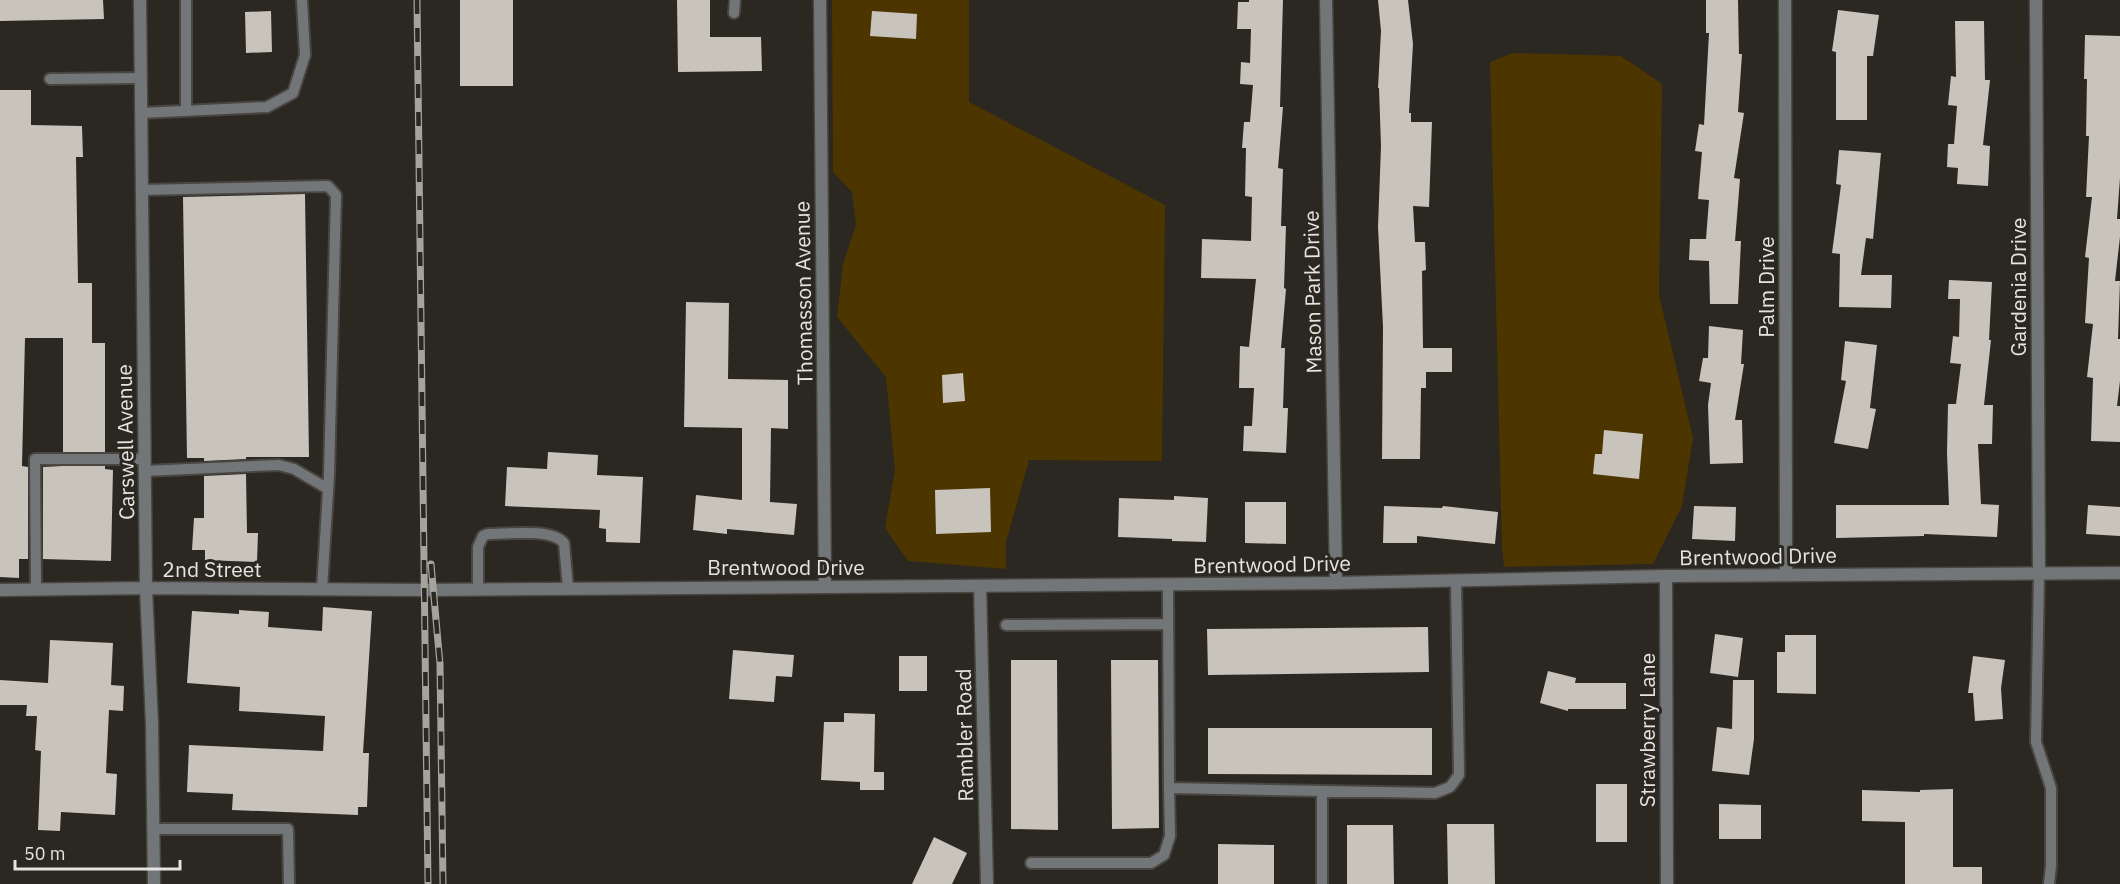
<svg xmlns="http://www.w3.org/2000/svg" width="2120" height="884" font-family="'IBM Plex Sans',sans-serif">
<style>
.green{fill:#4d3500}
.building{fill:#c8c3bb}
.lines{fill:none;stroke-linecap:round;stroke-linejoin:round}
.service-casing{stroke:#494540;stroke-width:14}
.minor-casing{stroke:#494540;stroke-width:15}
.tertiary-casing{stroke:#494540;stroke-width:15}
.service{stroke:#737678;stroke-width:10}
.minor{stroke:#737678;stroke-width:12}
.tertiary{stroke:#737678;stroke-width:12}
.rail-casing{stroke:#a5a39e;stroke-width:7}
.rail{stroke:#2b2721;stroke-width:4.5;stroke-dasharray:14;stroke-linecap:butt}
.labels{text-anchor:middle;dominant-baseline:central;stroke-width:6;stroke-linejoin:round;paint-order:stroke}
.street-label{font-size:21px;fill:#e6e4e0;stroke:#2b2721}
</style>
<rect width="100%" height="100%" fill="#2b2721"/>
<path class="green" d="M832,0H969V102L1165,205L1162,461L1029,460L1006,542V569L908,561L885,528L895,470L886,377L837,317L843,264L856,225L852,192L833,172Z
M1512,53L1621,56L1662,84L1659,295L1693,438L1682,506L1653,564L1504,567L1502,546L1490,62Z"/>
<path class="building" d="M0,0H103L104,19L0,21Z
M460,0H513V86H460Z
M677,0H710V37H761L762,71L678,72Z
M1249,0H1283L1280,107H1283L1278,168L1283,169L1281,226H1286L1284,288L1286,289L1281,348H1285L1283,408H1288L1286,453L1243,451L1244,426H1252L1254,388H1239L1240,346L1249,347L1256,279L1201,278L1202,239L1251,241L1252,197L1245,196L1246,148H1242L1244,122H1250L1253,85L1240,84L1241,62L1250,63L1251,29H1237L1238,2H1249Z
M1378,0H1408L1413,44L1409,113H1411V122H1432L1429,207L1413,206L1415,242H1425L1426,270L1422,271L1423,348H1452V372H1426V388H1421L1420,459H1382L1383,327L1378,227L1381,146L1379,88H1378L1381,31Z
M1706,0H1738L1739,54H1742L1738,112L1744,113L1734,178L1740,179L1735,241H1741L1738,304H1710L1709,261L1689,260L1690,239H1706L1709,200L1698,199L1702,152L1695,151L1699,124L1704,125L1709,33H1706Z
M1838,10L1879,15L1873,56H1867V120H1836V52L1832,51Z
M271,11L272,52L246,53L245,12Z
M872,11L917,14L916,39L870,36Z
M1955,21H1984L1985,80H1990L1983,145L1990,146L1988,186L1957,184L1958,168L1947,167L1948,144H1954L1957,106L1948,105L1951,76L1956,77Z
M2085,35L2120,36V178L2117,219H2120V237L2115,281H2120L2118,339H2120V381L2117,406H2120V442L2091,441L2093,378L2087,377L2093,324L2085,323L2089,258L2085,257L2092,197H2086L2089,136H2086L2087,79H2084Z
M0,90H31V125L82,126L83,157H76L78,283H92V343H105V452H63V338H25L22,466L28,467V559H19V578L0,577Z
M1839,150L1881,153L1873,239L1866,238L1861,275H1892L1891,308L1839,307L1840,254L1832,253L1841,185L1836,184Z
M305,194L309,457H246V459L204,461V458H187L183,197Z
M1949,280L1992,282L1989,340H1991L1984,405H1993L1992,444H1978L1981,504L1999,505L1997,537L1924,534V536L1836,538V505H1949L1947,453L1948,404H1956L1961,364L1950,363L1953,336L1959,337L1960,299H1948Z
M686,302L729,303L728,379L788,380V429L771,428L770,502L797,504L794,535L727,529V534L693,530L696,495L742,500V428L684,427Z
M1709,326L1743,330L1741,364H1744L1735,420H1742L1743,463L1710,464L1708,405L1711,383L1699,381L1703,358H1708Z
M1845,341L1877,345L1870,408L1876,409L1868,449L1834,443L1846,381L1841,380Z
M963,373L965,401L943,403L942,375Z
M1604,430L1643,434L1639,479L1593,474L1595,454H1602Z
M548,452L598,455L597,475L643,477L640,543L606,542V529L599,528L600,510L505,506L507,467L547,469Z
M63,466H105V469L113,470L111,561L43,559V467Z
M246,474L247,533H258L257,562L205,560V550H192L194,518H204V476Z
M990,488L991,532L936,534L935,490Z
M1174,496L1208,498L1206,542L1172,541V539L1118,537L1119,498L1174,500Z
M1245,502H1286V544L1245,543Z
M2088,505L2120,507V536L2086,534Z
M1384,506L1442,508L1443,506L1498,512L1495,544L1417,536V543H1383Z
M1694,506L1736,507L1735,541L1692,539Z
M323,607L372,611L363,753H369L367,807H358V815L232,810L233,794L187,792L189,745L323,751L325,716L239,711L240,687L187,683L192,611L239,614V610L269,612L268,627L322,631Z
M1428,627L1429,672L1208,675L1207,629Z
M1715,634L1743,638L1738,677L1710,673Z
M1785,635H1816V694L1777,693V652H1785Z
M50,640L113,643L111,685L124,686L123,711L109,710L106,773L117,774L115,815L61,812L60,831L38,830L41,751L35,750L37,716H26L27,705H0V680L48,683Z
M733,650L794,655L792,677L776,676L774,702L729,699Z
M899,656H927V691H899Z
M1973,656L2005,660L2001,688L2003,719L1975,721L1973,693H1968Z
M1011,660H1057L1058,830L1011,829Z
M1111,660H1158L1159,828L1112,829Z
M1548,671L1576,678L1575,683H1626V709H1568V711L1540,703Z
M1733,680H1754V739L1749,775L1712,771L1717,727L1732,729Z
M844,713L875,714L874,772H884V790H860V782L821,780L824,722H844Z
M1208,728H1432V775L1208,774Z
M1596,784H1627V842H1596Z
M1953,789V867H1982V884H1905V822L1862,821V790L1920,792V790Z
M1719,804L1761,805V839H1719Z
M1447,824H1494L1495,884H1448Z
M1347,825H1393L1394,884H1347Z
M934,837L967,853L952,884H912Z
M1218,844L1274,845V884H1218Z"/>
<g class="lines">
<g class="service-casing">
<path id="service" d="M734,13L735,0
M50,79L141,78
M186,111V0
M141,113L267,107L293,93L305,55L302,0
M141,190L328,186L336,195L329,475L322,589
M144,471L279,465L294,469L328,489
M2039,574L2036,742L2051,788V866L2049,884
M1168,584L1169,788L1435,793L1450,787L1459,775L1456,581
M36,589L35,459H145
M478,589V547L483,536L488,534C507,534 551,528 564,543L568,588
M1006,625L1168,624
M1322,792V884
M153,829H288L289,884
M1031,863H1151L1164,855L1170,836L1169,788"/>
</g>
<g class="minor-casing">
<path id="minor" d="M820,0L825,587
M1326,0L1336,583
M1785,0L1786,575
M2036,0L2039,574
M1666,576L1667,884
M980,586L987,884"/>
</g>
<g class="tertiary-casing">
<path id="tertiary" d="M140,0L146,588L152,724L154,884
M0,590L146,588L424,590L1336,583L1666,576L2120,573"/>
</g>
<use href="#service" class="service"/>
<use href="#minor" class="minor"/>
<use href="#tertiary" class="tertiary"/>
<g class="rail-casing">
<path id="rail" d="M417,0L428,884
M431,564L440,664L443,884"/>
</g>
<use href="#rail" class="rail"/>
</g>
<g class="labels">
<g class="street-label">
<text transform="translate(1766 287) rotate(-90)">Palm Drive</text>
<text transform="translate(2018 287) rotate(-90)">Gardenia Drive</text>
<text transform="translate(1312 292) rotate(-91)">Mason Park Drive</text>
<text transform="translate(803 293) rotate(-91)">Thomasson Avenue</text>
<text transform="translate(125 442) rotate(-91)">Carswell Avenue</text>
<text transform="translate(1758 556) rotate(-1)">Brentwood Drive</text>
<text transform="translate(1272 564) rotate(-1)">Brentwood Drive</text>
<text x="786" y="567">Brentwood Drive</text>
<text x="212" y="569">2nd Street</text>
<text transform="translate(1647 730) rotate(-90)">Strawberry Lane</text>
<text transform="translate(964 735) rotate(-91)">Rambler Road</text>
</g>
</g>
<path d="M15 860v9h165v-9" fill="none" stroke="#e6e4e0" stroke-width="3"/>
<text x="24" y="860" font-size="18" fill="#e6e4e0" stroke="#2b2721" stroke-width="4.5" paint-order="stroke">50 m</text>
</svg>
